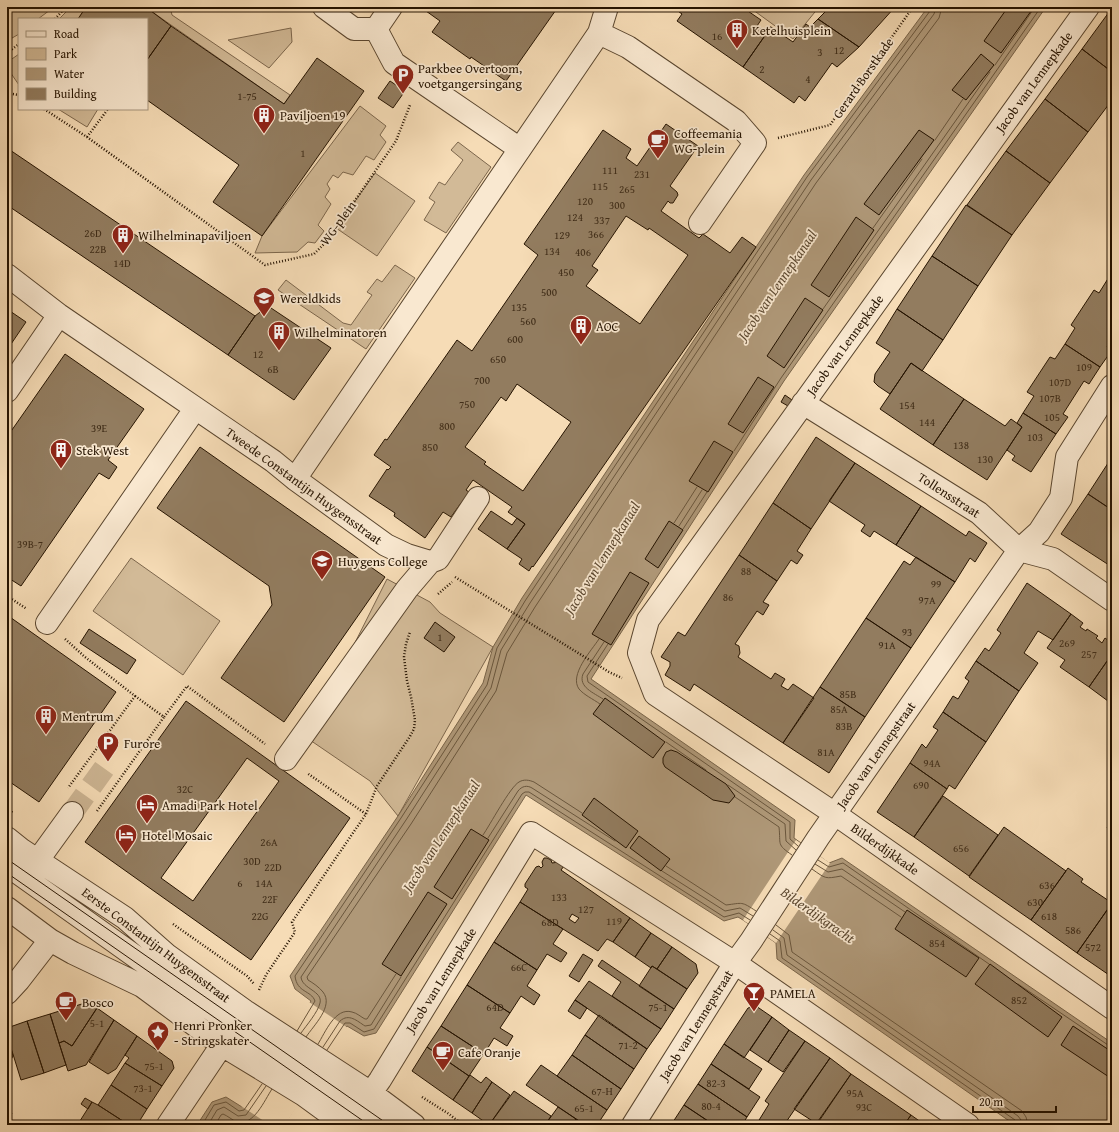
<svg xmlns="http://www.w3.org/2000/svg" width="1119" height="1132" font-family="'Gentium Book Plus',serif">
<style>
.green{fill:#d2ba97;stroke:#7c664c}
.water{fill:#af9878;stroke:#786348}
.pier{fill:#f6dcb6}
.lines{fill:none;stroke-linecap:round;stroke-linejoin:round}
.shore{stroke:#6a563c;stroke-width:1}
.building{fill:#927c5f;stroke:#251300;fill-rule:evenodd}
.minor-tunnel{stroke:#ccb492;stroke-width:22;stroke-dasharray:22 11;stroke-linecap:butt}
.minor-casing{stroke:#59452e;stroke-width:24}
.path{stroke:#251300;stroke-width:2.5;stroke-dasharray:1 2;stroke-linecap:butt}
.minor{stroke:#f9e8d0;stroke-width:22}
.tram{stroke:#251300;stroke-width:1}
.labels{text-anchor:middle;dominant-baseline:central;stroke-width:3.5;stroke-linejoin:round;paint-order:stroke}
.number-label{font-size:11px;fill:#402d18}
.poi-label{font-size:13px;fill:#251300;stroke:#f9e8d0;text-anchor:start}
.street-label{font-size:13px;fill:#251300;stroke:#f9e8d0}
.water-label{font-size:14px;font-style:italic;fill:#5c4830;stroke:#f9e8d0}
</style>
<rect width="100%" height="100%" fill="#f6dcb6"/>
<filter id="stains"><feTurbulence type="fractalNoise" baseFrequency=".005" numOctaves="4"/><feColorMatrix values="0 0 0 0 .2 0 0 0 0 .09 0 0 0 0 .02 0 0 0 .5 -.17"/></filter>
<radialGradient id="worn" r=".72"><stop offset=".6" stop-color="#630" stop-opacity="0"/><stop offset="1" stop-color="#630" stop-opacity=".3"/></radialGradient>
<path class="green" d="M7,7H54L38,19H19V34L7,41Z
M71,7H86L78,19H59Z
M153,7H170L172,15L290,95L284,104L151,11Z
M749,7H819L793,39Z
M291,28L292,42L269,68L228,40Z
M19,54V85L10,72L9,61Z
M360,106L386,126L380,135L386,142L374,160L366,156L353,175L343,172L338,178L333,175L327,184L330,189L325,197L331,204L318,225L324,231L315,243L308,242L297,252L255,253L262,236Z
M58,109H98L87,127Z
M458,142L491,167L446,233L424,220L435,202L429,198L439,182L445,185L463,160L451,150Z
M375,173L415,201L377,256L336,228Z
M395,265L415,278L366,349L278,290L286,280L343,323L351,325L372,295L367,292L377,279L382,282Z
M131,558L220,621L183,675L93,611Z
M387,579L430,602L440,613L493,647L398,816L370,781L307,738Z"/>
<path class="water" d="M928,7H1046L784,381L591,679L795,820L794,838L829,863L842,858L1112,1043V1125H1015L777,959L776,943L743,920L738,917L724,921L526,795L376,1033L364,1036L347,1026L284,1125H197L212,1102L226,1097L242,1107L311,1001L295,989L290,976L398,816L483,683L493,647L522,598L804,175Z"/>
<path class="pier" d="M796,840L830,863L776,943L743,920Z
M309,1002L348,1028L285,1125H270L241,1106Z"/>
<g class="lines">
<path class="shore" d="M995,65L1035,7
M935,140L963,99
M873,228L922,159
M823,309L990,72
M734,451L781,378L1041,7
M674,523L697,487
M679,526L702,490
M683,529L707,492
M599,639C591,651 569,675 579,689C584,695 593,699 600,704
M608,644L587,676L588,682L790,822V839L798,846
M603,699C594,693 578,687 583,674L604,642
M666,742L706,770
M728,785L785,824L786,841L796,850
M735,797L779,827C781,845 776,844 792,855
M483,835C490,825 510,787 519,782C524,779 529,780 534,782L582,813
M488,838L518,791C522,786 527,785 532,788L615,841
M818,860L829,867L843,863L989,964
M815,864L828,872L842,869L905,912
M666,866L726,905C743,903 741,901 756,911
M812,869C826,879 825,879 841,876L901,917
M662,871L725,911L740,908L753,916
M776,925L789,935L792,952L1022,1111L1026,1117L1028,1125
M773,930L784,938L787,955L1018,1116L1021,1120L1022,1125
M770,934L780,941L782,958L1015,1120L1017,1125
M1018,984L1108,1045L1112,1046
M297,1031L315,1001C311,990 297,993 295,976L401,818L487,685L497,648L525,601L807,177L930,11L931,7
M301,1033C306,1026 318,1012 320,1003C323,991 302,989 301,977L406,820L491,688L501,650L530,603L811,180L934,14L936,7
M306,1037C314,1025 334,1006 323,992C319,987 313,983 308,980L307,977L411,824L496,691L507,653L535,607L816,183L939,18L942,7
M318,1044C325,1033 335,1007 352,1012C357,1013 361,1017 365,1019H367L396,974
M323,1047L340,1021C349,1013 357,1021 365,1026L371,1025L401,977
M327,1050L345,1023H350L364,1032L374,1029L522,794L525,792H529L724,917L739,913L750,920
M202,1125L214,1105L226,1102L239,1111L244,1110L262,1084
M208,1125L217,1110L224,1107L238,1116L246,1115L266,1086
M215,1125L221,1115L223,1114C228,1116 232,1120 237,1122C254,1126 264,1101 272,1089"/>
</g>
<path class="building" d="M86,7H153L151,11L171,26L147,60V19H78Z
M429,7H558L506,81L471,57L470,59L432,32L440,21L426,11Z
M677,7H742L761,20L757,26L766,32L770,27H771L743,67L677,21L682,14L675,9Z
M830,7H895L859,47L818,19Z
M1008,7H1034L1001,53L984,41Z
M1112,8V72L1082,49Z
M818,19L859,47L837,67L832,63L805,101L799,96L794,103L743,67L771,27L793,42L806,24L810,27Z
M171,26L284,104L317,58L364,91L262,236L213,202L239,165L147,100V60Z
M1082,49L1112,72V100L1088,132L1045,99Z
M981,54L994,65L966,100L952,90Z
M390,81L405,91L393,108L378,98Z
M1045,99L1088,132L1050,183L1006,151Z
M666,124L698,146L670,186L677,192L678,195L673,203H670L668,201L661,211L699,238L703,234L730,253L742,237L756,247L533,567L532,566L529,571L519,564L522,559L507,549L525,524L508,512L512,507L473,480L466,490L469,492V495L464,503H461L451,517L443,512L425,538L394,516L395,513L369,496L387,469L388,470L391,467L374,455L385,439L387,440L457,340L472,351L538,255L524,244L603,130L631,149L626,158L637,166ZM626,216L648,230L649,228L688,255L640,324L586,286L598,270L592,266ZM517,384L571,422L523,491L484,464L486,462L465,447L501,397L506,401Z
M919,130L934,140L879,215L864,204Z
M7,148L255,316L228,355L7,205Z
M1006,151L1050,183L1012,235L967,205Z
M966,205L1012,235L978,286L932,256Z
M856,217L874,230L829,297L811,285Z
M932,256L978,286L943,340L897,309Z
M1109,277L1112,279V340L1107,347L1112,350L1100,367L1065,344L1075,328L1071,325L1094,290L1099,293Z
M805,298L823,310L784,368L767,356Z
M268,306L331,348L294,400L228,355L255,316Z
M7,309L26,322L7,350Z
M897,309L943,340L922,371L911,363L890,394L878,386L874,382L875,374L890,352L876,343Z
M1065,344L1100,367L1089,384L1084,381L1063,414L1068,417L1056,434L1023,413L1034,396L1027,392L1050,357L1055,359Z
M65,354L144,409L108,460L117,467L109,479L99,473L21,586L7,577V437Z
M911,363L964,399L933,445L880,409Z
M758,377L774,387L743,433L728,424Z
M785,395L792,400L788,406L781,402Z
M964,399L1005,426L1011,419L1022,427L987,480L933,445Z
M1023,413L1056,434L1031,472L1012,460L1015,456L1007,450L1022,427L1017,423Z
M816,437L855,463L811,529L773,503Z
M714,441L733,452L708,492L689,481Z
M200,447L385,577L284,722L221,678L272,605L269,586L157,508Z
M1112,457V510L1088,494Z
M855,463L921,506L896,545L874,531L870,537L861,531L865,525L829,501Z
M1088,494L1112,510V567L1061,534Z
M773,503L811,529L797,551L803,555L797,564L791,560L777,581L739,555Z
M921,506L966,536L969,531L987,543L975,562L970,558L955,582L896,545Z
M491,511L512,525L517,518L525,524L507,549L478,529Z
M669,521L683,530L658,568L645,559Z
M739,555L777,581L763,602L769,605L763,615L757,611L735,644L739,646L740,653L738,657L771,679L775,673L785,679L781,686L788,690L793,684L814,698L783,743L694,684L690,691L665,675L670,666V662L661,657L678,632L685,636Z
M916,557L955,582L911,648L866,618L904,561L910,565Z
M630,572L649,583L611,645L592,634Z
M1027,583L1071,614L1053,640L1038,631L1024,653L1038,663L1019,691L976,661L985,648L989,651L1001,633L997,630Z
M1071,614L1083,623L1080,627L1086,631L1087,629L1098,636L1096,638L1102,643L1105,638L1112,643V654L1089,687L1060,667L1065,660L1047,648Z
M7,615L116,692L39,802L7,780Z
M866,618L911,648L865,717L820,687Z
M435,622L455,637L444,652L424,638Z
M89,629L136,660L127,674L80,643Z
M1112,654V704L1089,687Z
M976,661L1019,691L986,742L943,712L953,696L958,699L969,681L965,678Z
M820,687L865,717L829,773L783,743Z
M605,698L665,742L653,758L593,714Z
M186,701L350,818L251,960L85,842ZM247,758L279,781L193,901L161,878Z
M943,712L986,742L955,789L949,785L947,789L910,763L922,744L926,748L938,730L933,727Z
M671,750L677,752L726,784L735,796L729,803L713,800L665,767L663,763V758L666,752Z
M910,763L947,789L914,837L877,812Z
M943,796L998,835L969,876L914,837Z
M594,798L638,831L626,848L582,815Z
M1112,820V831L1107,828Z
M1004,827L1066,871L1031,920L969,877Z
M471,829L489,840L452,899L434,887Z
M639,836L670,859L661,871L630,848Z
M544,858H547L551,860L552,863L559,862L564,866L561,870L630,918L613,942L607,939L598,951L520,902L528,889L525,887V884L536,867L539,866L541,868L543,866L542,862ZM572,914L579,918L575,923L569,919Z
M1068,868L1083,879L1081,882L1112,903L1077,953L1031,920Z
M428,892L447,904L401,976L382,964Z
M520,902L563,929L553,944L567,953L561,962L547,954L537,970L494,942Z
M1112,903V977L1077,953Z
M907,910L979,958L966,977L895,929Z
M630,918L651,933L635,957L613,942Z
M651,933L672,947L657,969L652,966L651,968L635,957Z
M494,942L537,970L527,986L540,995L534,1005L521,996L510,1013L467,985Z
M672,947L696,964L698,973L687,989L657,969Z
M583,954L593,960L579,982L569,976Z
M602,960L674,1009L661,1029L612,996L621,982L598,966Z
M990,964L1062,1017L1048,1037L975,984Z
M652,966L687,989L674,1009L639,986Z
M589,981L661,1029L647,1049L575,1000Z
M467,985L510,1013L500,1028L513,1036L507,1046L494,1038L484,1054L441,1026Z
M575,1000L587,1008L580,1019L568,1011Z
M88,1002L97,1008L72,1046L64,1041L59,1043L50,1014Z
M756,1006L772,1017L744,1058L724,1044L748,1008Z
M97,1008L114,1020L86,1065L68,1071L59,1043L64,1041L72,1046Z
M50,1014L66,1065L44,1073L27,1021Z
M599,1015L647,1049L634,1069L585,1035Z
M772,1017L789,1030L768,1062L750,1050Z
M114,1020L137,1036L116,1069L108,1074L89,1062Z
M27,1021L44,1073L21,1080L7,1035V1028Z
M441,1026L481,1052L480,1053L483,1055L469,1076L427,1047Z
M1073,1026L1112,1052V1079L1061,1045Z
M789,1030L805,1041L783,1072L768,1062Z
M7,1035L13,1056L8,1065L7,1064Z
M585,1035L634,1069L621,1089L572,1055Z
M137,1036L172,1061L174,1068L162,1086L125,1063L129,1058L125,1055Z
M805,1041L830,1058L784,1125H756L769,1104L765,1101Z
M724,1044L762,1069L749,1089L711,1064Z
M427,1047L469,1076L453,1100L412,1071Z
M572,1055L621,1089L607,1110L557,1076Z
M830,1058L851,1074L817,1124L794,1109Z
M125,1063L162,1086L147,1109L111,1085Z
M711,1064L760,1097L747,1117L698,1084Z
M541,1065L607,1110L597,1125H585L526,1085Z
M851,1074L911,1115L904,1125L816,1124Z
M470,1075L481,1083L486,1077L492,1082L472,1113L453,1100Z
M492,1082L510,1095L489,1125L472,1113Z
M698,1084L747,1117L742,1125H714L684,1105Z
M111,1085L147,1109L137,1125H129L98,1105Z
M514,1091L551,1116L545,1125H489Z
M85,1098L92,1102L88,1109L81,1104Z
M92,1102L98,1105L129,1125L78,1124Z
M684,1105L714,1125H671Z
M558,1107L576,1119L572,1125H545Z
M7,1110L12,1113L7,1121Z
M911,1115L925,1125H904Z
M576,1119L585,1125H572Z"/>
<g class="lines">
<path class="minor-tunnel" d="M72,813L108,763"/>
<g class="minor-casing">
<path id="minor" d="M324,7L354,29H376
M1088,7L648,620L639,653L655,694L835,814L1112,1008
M376,29L394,63L520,149
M376,29L391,7
M599,33L628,47L736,121L755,143L700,223
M7,275L59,315L273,461L295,479L386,545L407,555L430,562L438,559L478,498
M7,391L59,315
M803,403L979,513L1019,550L1053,559L1112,600
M295,479L599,33L607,7
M47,623L195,409
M286,759L407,589L430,562
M7,838L22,850L125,918L167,955L245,1011L371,1093L414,1125
M7,865L181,989L380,1125
M25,867L38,860L72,813
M7,908L50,940L73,953L142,986L222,1045L304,1095L345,1125
M7,993L19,980L50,940
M168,1125L230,1033
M348,1125L380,1080L531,833L735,963L968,1125
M633,1125L735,963L751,941L818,838L1019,550L1039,532L1061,498L1067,457L1112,386"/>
</g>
<path class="path" d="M55,19L66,7
M7,53L19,44
M7,93L19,95
M44,109L87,137L265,265L314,254L327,241L396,141L410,105
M87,137L108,109
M778,138L830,125L913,7
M455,577L609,672L622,678
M438,594L452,582
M7,596L27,609
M65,639L85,657L135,696L68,788
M135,696L164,717L187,686L265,744
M7,808L13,813
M97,811L164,717
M366,814L377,786L409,738L414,729L415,720L411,697L407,681L404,657L406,644L410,632
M173,924L247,976L254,984
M259,990L266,975L295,932L292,922L366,814L307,773
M422,1097L449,1114L463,1125"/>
<use href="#minor" class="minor"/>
<path class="tram" d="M7,859L389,1125
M7,873L369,1125"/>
</g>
<defs>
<g id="building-pin" transform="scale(1.15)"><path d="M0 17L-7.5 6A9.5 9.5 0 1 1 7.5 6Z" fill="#8f2418" stroke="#f9e8d0"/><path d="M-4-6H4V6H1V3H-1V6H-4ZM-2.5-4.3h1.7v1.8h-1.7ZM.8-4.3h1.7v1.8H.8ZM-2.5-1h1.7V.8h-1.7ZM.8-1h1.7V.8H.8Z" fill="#fff"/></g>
<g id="parking-pin" transform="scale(1.15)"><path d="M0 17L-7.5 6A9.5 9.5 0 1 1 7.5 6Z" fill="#8f2418" stroke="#f9e8d0"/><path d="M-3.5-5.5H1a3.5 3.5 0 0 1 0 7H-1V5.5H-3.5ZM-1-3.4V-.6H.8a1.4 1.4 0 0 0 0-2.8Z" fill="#fff"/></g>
<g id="cafe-pin" transform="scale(1.15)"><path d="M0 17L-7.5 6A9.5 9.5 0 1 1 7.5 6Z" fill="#8f2418" stroke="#f9e8d0"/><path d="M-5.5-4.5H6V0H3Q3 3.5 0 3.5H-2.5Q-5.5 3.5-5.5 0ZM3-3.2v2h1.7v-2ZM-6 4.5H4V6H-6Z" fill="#fff"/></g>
<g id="school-pin" transform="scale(1.15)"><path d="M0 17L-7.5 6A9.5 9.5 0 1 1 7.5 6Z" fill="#8f2418" stroke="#f9e8d0"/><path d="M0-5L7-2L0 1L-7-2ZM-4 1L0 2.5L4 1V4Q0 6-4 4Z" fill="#fff"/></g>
<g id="hotel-pin" transform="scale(1.15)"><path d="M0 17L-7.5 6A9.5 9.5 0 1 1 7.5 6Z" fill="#8f2418" stroke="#f9e8d0"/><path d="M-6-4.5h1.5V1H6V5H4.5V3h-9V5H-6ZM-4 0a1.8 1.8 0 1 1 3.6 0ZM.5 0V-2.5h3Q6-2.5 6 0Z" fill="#fff"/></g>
<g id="bar-pin" transform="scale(1.15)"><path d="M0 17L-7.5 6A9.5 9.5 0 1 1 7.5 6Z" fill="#8f2418" stroke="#f9e8d0"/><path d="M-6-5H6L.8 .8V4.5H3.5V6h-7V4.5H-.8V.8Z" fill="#fff"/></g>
<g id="sight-pin" transform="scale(1.15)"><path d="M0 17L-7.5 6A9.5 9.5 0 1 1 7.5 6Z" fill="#8f2418" stroke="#f9e8d0"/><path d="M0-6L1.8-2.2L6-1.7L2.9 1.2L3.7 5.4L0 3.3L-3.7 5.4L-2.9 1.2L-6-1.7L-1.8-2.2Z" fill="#fff"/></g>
</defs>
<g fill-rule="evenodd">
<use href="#building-pin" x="737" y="30"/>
<use href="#parking-pin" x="403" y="75"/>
<use href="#building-pin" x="264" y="115"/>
<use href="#cafe-pin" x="658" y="140"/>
<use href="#building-pin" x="123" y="235"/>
<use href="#school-pin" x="264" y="298"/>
<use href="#building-pin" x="581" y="326"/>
<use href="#building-pin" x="279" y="332"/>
<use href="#building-pin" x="61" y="450"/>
<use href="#school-pin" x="322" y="561"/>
<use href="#building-pin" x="46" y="716"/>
<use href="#parking-pin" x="108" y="743"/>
<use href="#hotel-pin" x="147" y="805"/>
<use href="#hotel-pin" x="126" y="835"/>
<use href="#bar-pin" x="754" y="993"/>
<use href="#cafe-pin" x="66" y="1002"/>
<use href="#sight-pin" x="158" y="1032"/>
<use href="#cafe-pin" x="443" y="1052"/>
</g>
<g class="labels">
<g class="number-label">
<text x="717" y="36">16</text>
<text x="839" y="50">12</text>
<text x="820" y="52">3</text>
<text x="762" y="69">2</text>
<text x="808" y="79">4</text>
<text x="247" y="96">1-75</text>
<text x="303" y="153">1</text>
<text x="610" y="170">111</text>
<text x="642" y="174">231</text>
<text x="600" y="186">115</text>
<text x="627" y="189">265</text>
<text x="585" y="201">120</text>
<text x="617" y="205">300</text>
<text x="575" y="217">124</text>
<text x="602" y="220">337</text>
<text x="93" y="233">26D</text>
<text x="596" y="234">366</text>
<text x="562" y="235">129</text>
<text x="98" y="249">22B</text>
<text x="552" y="251">134</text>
<text x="583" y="252">406</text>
<text x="122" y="263">14D</text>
<text x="566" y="272">450</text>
<text x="549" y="292">500</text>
<text x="519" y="307">135</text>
<text x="528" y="321">560</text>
<text x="515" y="339">600</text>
<text x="258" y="354">12</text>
<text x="498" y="359">650</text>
<text x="1084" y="367">109</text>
<text x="273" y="369">6B</text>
<text x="482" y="380">700</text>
<text x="1060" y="382">107D</text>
<text x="1050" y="398">107B</text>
<text x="467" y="404">750</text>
<text x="907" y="405">154</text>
<text x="1052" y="417">105</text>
<text x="927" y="422">144</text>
<text x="447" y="426">800</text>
<text x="99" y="428">39E</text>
<text x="1035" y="437">103</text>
<text x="961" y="445">138</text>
<text x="430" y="447">850</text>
<text x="985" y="459">130</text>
<text x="30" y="544">39B-7</text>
<text x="746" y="571">88</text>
<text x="936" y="584">99</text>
<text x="728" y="597">86</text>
<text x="927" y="600">97A</text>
<text x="907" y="632">93</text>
<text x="440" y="637">1</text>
<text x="1067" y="643">269</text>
<text x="887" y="645">91A</text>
<text x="1089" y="654">257</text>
<text x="848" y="694">85B</text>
<text x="839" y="709">85A</text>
<text x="844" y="726">83B</text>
<text x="826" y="752">81A</text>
<text x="932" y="763">94A</text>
<text x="921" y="785">690</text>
<text x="185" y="789">32C</text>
<text x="269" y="842">26A</text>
<text x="961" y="848">656</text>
<text x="252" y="861">30D</text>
<text x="273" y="867">22D</text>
<text x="240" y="883">6</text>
<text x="264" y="883">14A</text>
<text x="1047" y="885">636</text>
<text x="559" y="897">133</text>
<text x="270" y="899">22F</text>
<text x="1035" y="902">630</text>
<text x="586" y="909">127</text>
<text x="260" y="916">22G</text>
<text x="1049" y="916">618</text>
<text x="614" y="921">119</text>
<text x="550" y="922">68D</text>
<text x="1073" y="930">586</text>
<text x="937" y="943">854</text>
<text x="1093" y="947">572</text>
<text x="519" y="967">66C</text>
<text x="1019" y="1000">852</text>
<text x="495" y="1007">64D</text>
<text x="658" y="1007">75-1</text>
<text x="97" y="1023">5-1</text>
<text x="628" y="1045">71-2</text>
<text x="154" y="1066">75-1</text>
<text x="716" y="1083">82-3</text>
<text x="143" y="1088">73-1</text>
<text x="602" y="1091">67-H</text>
<text x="855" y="1093">95A</text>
<text x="711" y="1106">80-4</text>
<text x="864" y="1107">93C</text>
<text x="584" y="1108">65-1</text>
</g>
<g class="poi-label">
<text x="752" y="30">Ketelhuisplein</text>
<text x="418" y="68">Parkbee Overtoom,<tspan x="418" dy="15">voetgangersingang</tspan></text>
<text x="280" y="115">Paviljoen 19</text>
<text x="674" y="133">Coffeemania<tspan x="674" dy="15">WG-plein</tspan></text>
<text x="138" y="235">Wilhelminapaviljoen</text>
<text x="280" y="298">Wereldkids</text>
<text x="596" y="326">AOC</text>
<text x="294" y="332">Wilhelminatoren</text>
<text x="76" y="450">Stek West</text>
<text x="338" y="561">Huygens College</text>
<text x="62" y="716">Mentrum</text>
<text x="124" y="743">Furore</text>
<text x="162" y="805">Amadi Park Hotel</text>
<text x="142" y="835">Hotel Mosaic</text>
<text x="770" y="993">PAMELA</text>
<text x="82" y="1002">Bosco</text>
<text x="174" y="1025">Henri Pronker<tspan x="174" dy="15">- Stringskater</tspan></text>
<text x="458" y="1052">Cafe Oranje</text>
</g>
<g class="street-label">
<text transform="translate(863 78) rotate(-55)">Gerard Borstkade</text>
<text transform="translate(1034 82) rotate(-54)">Jacob van Lennepkade</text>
<text transform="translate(338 223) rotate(-54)">WG-plein</text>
<text transform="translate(845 345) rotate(-54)">Jacob van Lennepkade</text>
<text transform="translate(304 486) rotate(36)">Tweede Constantijn Huygensstraat</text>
<text transform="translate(949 495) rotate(33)">Tollensstraat</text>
<text transform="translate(876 755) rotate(-55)">Jacob van Lennepstraat</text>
<text transform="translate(885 849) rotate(35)">Bilderdijkkade</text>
<text transform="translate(156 945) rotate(37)">Eerste Constantijn Huygensstraat</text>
<text transform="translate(441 980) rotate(-58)">Jacob van Lennepkade</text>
<text transform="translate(696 1025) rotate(-58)">Jacob van Lennepstraat</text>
</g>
<g class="water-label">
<text transform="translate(777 285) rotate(-56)">Jacob van Lennepkanaal</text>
<text transform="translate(602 558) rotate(-58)">Jacob van Lennepkanaal</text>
<text transform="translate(441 836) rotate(-57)">Jacob van Lennepkanaal</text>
<text transform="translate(818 915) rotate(35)">Bilderdijkgracht</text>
</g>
</g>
<rect width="1119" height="1132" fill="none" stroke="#f6dcb6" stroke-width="24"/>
<rect x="8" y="8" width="1103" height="1116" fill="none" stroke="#251300" stroke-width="2"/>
<rect x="12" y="12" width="1095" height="1108" fill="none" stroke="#251300"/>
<rect x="18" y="18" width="130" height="92" fill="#f9e8d0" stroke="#a4937d"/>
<rect x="26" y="31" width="20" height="6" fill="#f9e8d0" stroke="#a4937d"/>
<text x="54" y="38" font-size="12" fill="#251300">Road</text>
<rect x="26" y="48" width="20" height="12" fill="#d2ba97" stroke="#a4937d"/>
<text x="54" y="58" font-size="12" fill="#251300">Park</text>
<rect x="26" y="68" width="20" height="12" fill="#af9878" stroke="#a4937d"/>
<text x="54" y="78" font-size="12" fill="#251300">Water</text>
<rect x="26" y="88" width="20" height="12" fill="#927c5f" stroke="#a4937d"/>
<text x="54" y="98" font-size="12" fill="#251300">Building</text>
<path d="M973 1106v6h83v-6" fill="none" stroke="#251300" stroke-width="2"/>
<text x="979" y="1106" font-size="12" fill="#251300" stroke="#f9e8d0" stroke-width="3" paint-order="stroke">20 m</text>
<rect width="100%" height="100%" filter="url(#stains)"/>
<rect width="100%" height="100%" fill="url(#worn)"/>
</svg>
